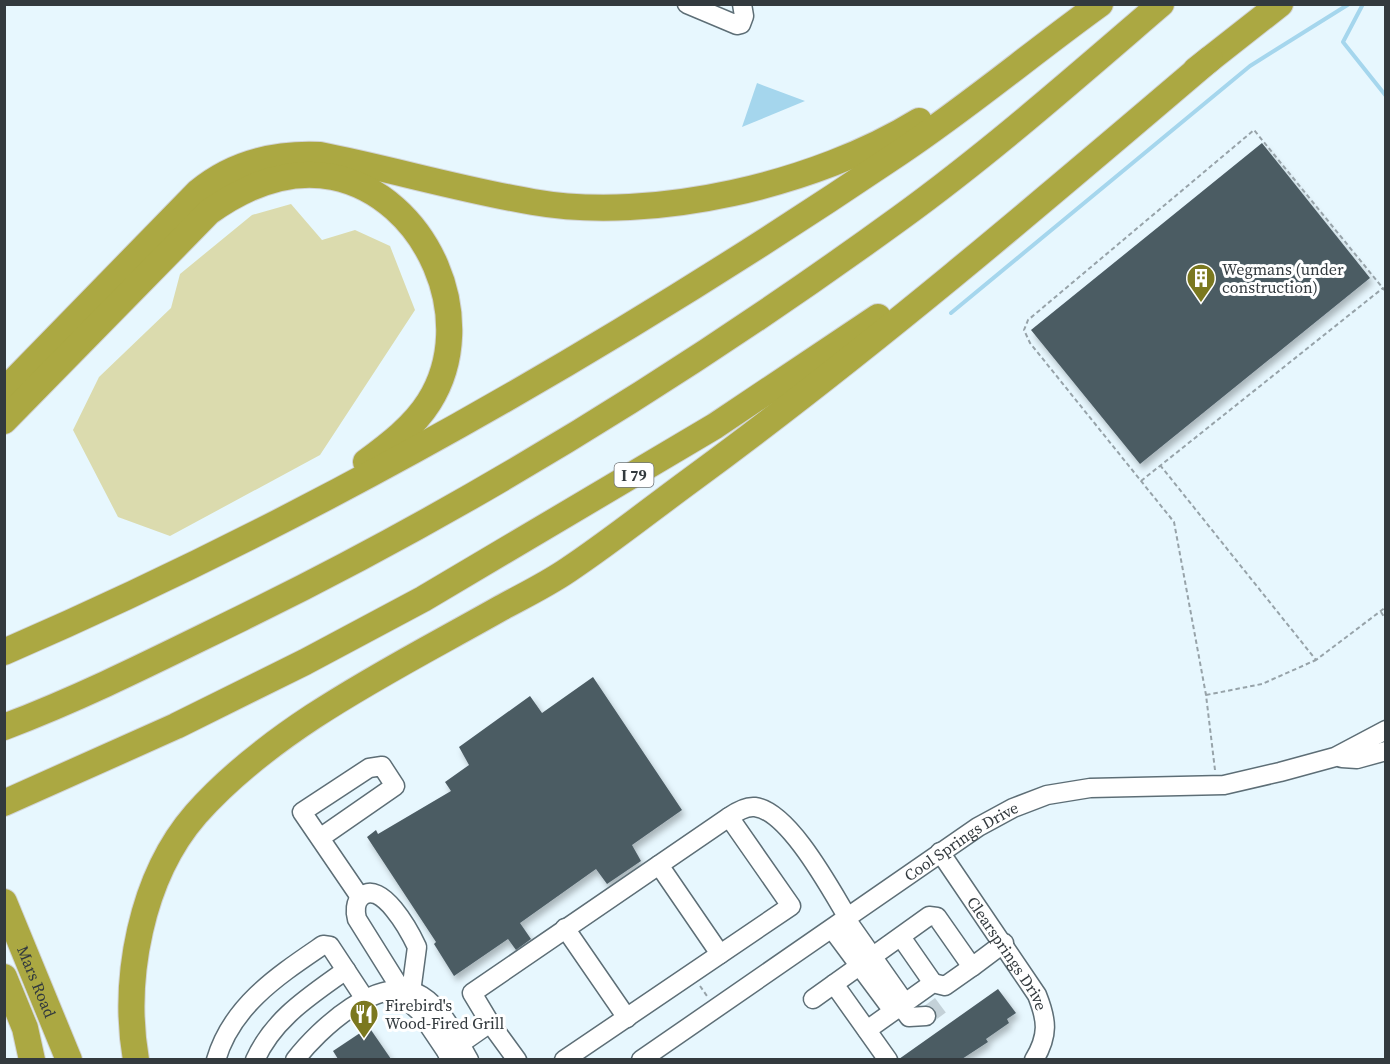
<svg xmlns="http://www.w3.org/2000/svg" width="1390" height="1064" font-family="'Source Serif 4',serif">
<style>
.green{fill:#dbdbae}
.water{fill:#a5d6ed}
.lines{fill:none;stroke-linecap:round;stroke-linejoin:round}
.stream{stroke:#a5d6ed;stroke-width:4}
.building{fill:#4c5c64;filter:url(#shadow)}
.minor-tunnel{stroke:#c3d1d8;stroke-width:18;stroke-dasharray:18 9;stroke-linecap:butt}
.minor-casing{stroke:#5d6e76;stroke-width:21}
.highway-casing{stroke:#d2d4d5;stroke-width:28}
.path{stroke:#97a3a9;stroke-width:2;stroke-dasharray:4.5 3;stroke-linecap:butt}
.minor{stroke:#fff;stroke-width:18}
.highway{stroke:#aba842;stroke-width:26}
.labels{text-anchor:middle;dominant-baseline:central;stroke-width:6;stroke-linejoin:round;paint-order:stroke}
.shield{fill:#fff;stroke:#707578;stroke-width:1.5}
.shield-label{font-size:15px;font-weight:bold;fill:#333a3e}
.poi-label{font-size:16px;fill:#333a3e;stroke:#fff;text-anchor:start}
.street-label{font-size:16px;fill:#333a3e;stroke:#fff}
</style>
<defs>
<filter id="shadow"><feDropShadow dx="3" dy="5" stdDeviation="3" flood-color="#0004"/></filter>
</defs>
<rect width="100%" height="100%" fill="#e7f7fe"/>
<path class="green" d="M291,204L322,240L355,230L390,246L415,310L320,455L170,536L118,517L73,430L99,377L171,308L180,274L252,215Z"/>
<path class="water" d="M757,83L805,101L742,127Z"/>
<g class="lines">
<path class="stream" d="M1363,4L1343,42L1386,96
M951,313L1250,66L1349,4"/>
</g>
<path class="building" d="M1262,143L1370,278L1140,464L1031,330Z
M593,677L682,810L632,845L641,861L607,884L596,869L520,923L531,939L516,950L508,939L454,976L434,944L436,942L367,837L376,830L378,834L451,791L445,782L469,765L459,747L530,696L542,713Z
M998,989L1016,1013L1007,1019L1009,1023L986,1039L988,1042L962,1059H899Z
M369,1027L391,1059H338L333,1051Z"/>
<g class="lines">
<path class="minor-tunnel" d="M926,1016L946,1001"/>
<g class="minor-casing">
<g id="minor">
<path d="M687,4L737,25L741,24L744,16L742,4"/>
<path d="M1342,758L1357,759L1386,751"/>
<path d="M320,838L395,786L382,766L369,768L302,812L360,897"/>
<path id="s1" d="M940,852L1037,995C1047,1020 1049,1035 1034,1060"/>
<path d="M659,865L720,954"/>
<path d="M846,919L905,1003"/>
<path d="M565,928L627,1018"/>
<path d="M832,929L893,1011"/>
<path d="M901,937L933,983"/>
<path d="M402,991L357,919C355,912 355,902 361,897C381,878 410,932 417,947L411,992"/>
<path d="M401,995L419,1011L452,1060"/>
<path d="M813,999L834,984"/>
<path d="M901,1006L909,1017L926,1016"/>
<path d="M490,1023L472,993L729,817C736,812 746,806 755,807C789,811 831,890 848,918"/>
<path d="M867,1030L933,983L945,986L972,967"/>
<path d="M447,1053L490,1023L517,1060"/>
<path d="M216,1060C232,1005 279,975 323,945L330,946L365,999"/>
<path d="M255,1060C274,1018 310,996 346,970"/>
<path d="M295,1060C318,1030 380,971 422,996C443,1009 457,1039 469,1060"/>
<path d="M564,1060L791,906L729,817"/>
<path id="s2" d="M641,1060L978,827L1013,808L1047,795L1090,788L1224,785L1280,772L1335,757L1386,730"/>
<path d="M888,1060L834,984L929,916L937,917L972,967L1004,943"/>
</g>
</g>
<g class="highway-casing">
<g id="highway">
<path d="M1196,70L1280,4"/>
<path d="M4,391L198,192C232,164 275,153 320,155C391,169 462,190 533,202C653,223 817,184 919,121"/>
<path d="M4,421L209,212C244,187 288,168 333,177C427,196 481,320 429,402C414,426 389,445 366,462"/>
<path d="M4,652C318,516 616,344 899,153C968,107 1032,53 1100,4"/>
<path d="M4,727C86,696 164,656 242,618C473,505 692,369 900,218C991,152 1076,77 1161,4"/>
<path d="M4,803L176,726L305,662L423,599L715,426L878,317"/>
<path id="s3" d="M4,902L69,1060"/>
<path d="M4,977L25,1028L32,1060"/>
<path d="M136,1060C122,979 141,877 196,814C275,725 399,666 501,608C523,596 546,585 568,570C610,542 650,510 691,480C871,348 1041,203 1210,59"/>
</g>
</g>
<path class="path" d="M1160,465L1316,660L1386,607
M1141,481L1383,288
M1381,612L1386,620
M1206,695L1262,684L1316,660
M1215,770L1206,695L1174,522L1030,343L1024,330L1028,320L1254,130L1386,292
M700,986L707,996"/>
<use href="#minor" class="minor"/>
<use href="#highway" class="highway"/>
</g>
<defs>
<g id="building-pin" transform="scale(1.5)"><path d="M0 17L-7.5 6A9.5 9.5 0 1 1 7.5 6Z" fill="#7b781f" stroke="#fff"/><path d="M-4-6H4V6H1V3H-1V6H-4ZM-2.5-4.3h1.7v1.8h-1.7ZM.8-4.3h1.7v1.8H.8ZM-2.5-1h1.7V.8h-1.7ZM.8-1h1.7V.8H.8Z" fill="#fff"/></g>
<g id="restaurant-pin" transform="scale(1.5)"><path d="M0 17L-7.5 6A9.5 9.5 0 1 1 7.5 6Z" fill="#7b781f" stroke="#fff"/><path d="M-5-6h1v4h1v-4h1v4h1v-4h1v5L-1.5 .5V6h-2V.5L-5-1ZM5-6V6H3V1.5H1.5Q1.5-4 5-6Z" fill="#fff"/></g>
</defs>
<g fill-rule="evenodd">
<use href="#building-pin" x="1201" y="278"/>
<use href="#restaurant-pin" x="364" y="1014"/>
</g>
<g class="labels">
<rect class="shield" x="614.5" y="463" width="39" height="24" rx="4.5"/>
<g class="shield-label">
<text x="634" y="475">I 79</text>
</g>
<g class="poi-label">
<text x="1222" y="269">Wegmans (under<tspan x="1222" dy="18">construction)</tspan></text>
<text x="385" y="1005">Firebird's<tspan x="385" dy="18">Wood-Fired Grill</tspan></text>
</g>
<g class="street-label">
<text stroke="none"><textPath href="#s2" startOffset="388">Cool Springs Drive</textPath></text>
<text stroke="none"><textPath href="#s1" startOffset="122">Clearsprings Drive</textPath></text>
<text stroke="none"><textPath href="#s3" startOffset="86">Mars Road</textPath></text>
</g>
</g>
<rect width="1390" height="1064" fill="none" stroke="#333a3e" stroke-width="12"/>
</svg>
